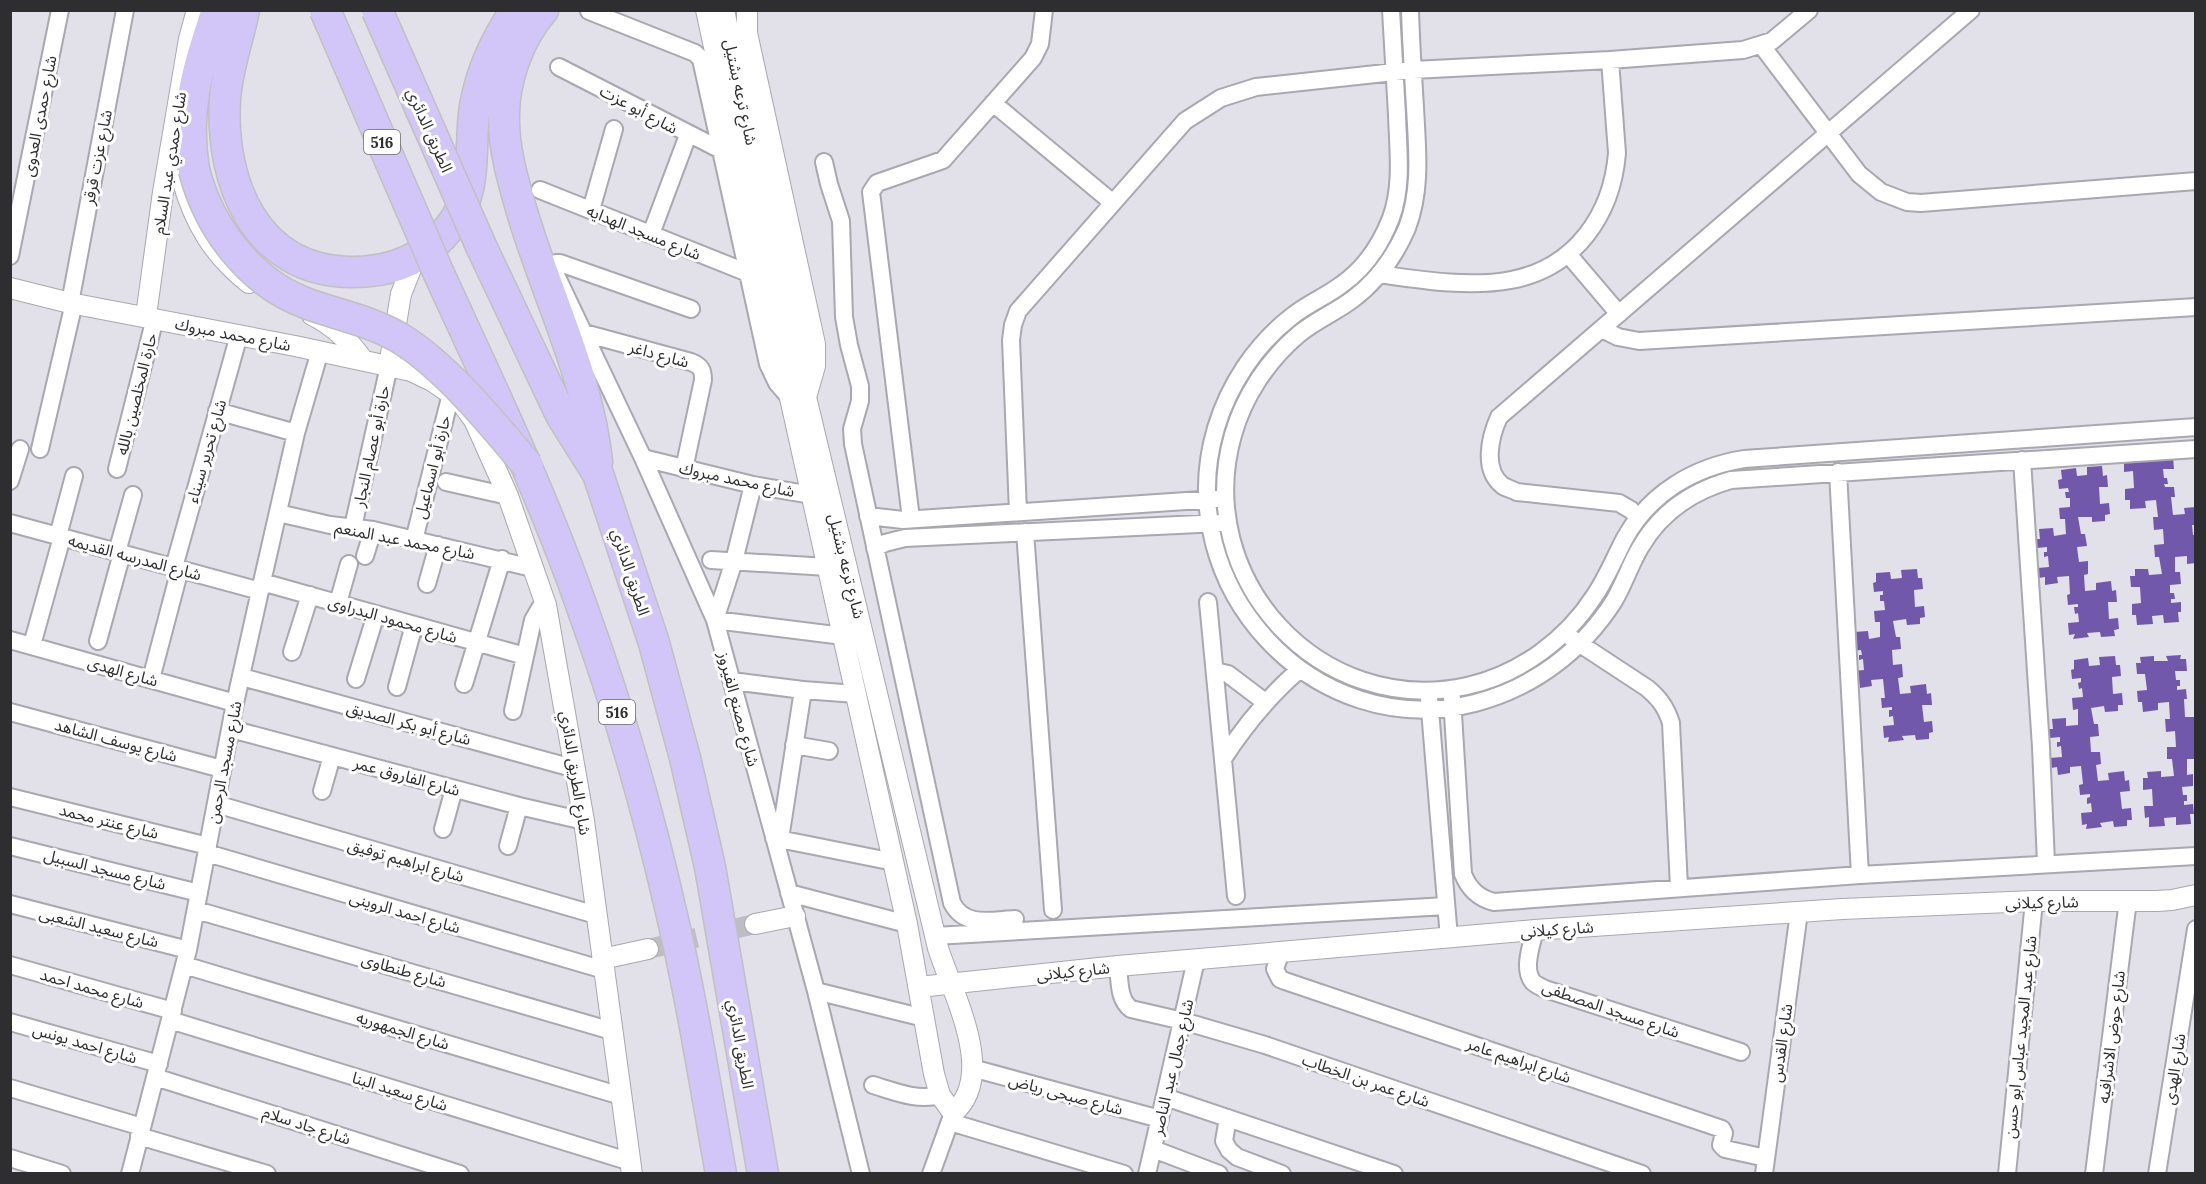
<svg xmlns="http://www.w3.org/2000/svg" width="2206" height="1184" font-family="Lora,'Noto Sans Arabic',serif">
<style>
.building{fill:#7258ab}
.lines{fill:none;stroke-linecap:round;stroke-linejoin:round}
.tertiary-tunnel{stroke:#bebcc4;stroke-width:20;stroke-dasharray:20 10;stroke-linecap:butt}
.minor-casing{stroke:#a9a7b0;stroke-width:20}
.tertiary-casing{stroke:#a9a7b0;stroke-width:22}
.motorway-casing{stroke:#c0c0c1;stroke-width:33}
.minor{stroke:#fff;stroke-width:16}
.tertiary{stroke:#fff;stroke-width:20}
.motorway{stroke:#d2c5f7;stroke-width:30}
.motorway-bridge-casing{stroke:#c0c0c1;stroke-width:33;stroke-linecap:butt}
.motorway-bridge{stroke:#d2c5f7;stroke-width:30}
.labels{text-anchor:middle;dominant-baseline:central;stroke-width:6;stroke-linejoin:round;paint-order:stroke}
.shield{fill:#fff;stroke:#6d6c6e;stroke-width:1.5}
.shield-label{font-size:15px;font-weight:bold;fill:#2e2d30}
.street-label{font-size:16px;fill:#2e2d30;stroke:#fff}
</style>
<rect width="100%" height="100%" fill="#e2e0e9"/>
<path class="building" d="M2173,457L2174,469H2163L2164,478H2167L2168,484H2164L2165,487H2174L2175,497H2171L2173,515L2185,514L2184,508L2196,507V525H2192L2193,535H2196V540H2194L2196,563L2187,564V556L2175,557V572H2180L2181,584L2170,585V593H2174L2175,599H2171V603L2181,602V612H2178L2179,622L2164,623L2163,615L2152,616L2153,624L2137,625L2136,615H2132V604L2141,603L2140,587H2131L2130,576H2135V569H2148L2149,575L2162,574L2159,557H2155L2154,545L2164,544L2163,529L2154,530L2153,517H2158L2156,500L2145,501L2146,508L2130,509V500H2125V489L2134,488L2133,471L2124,472V461Z
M2102,466L2103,476L2107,475L2108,487H2099L2100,504L2109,503L2110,514L2105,515V521L2092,522V517H2078L2081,534H2085L2087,546L2077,547L2079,562L2088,561V574L2084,575L2085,591L2096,590V583L2111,581L2112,591L2116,590L2117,602H2108L2109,619L2118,618L2119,629L2114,630L2115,636L2101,637L2100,632L2087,633L2089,637L2073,639L2075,634L2069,635L2068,623L2079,622L2078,613L2075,614L2074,607H2078V604L2068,605L2067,595L2070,594L2069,576L2057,577L2058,583L2045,585V577L2039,578L2038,568L2049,567L2048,556L2044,557V552H2047V547L2037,548V539H2040L2039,529L2053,528L2054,536L2066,534L2065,519H2060L2059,508L2070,507V498H2066L2065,492H2069L2068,488L2059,489L2058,480L2062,479L2061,470L2076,468L2077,476L2087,475V467Z
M1917,569L1918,578H1922L1923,589L1914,590L1915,607L1924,606L1925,617L1920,618V624L1907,625L1906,619L1893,621L1896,637H1900L1901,649L1892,650L1893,665L1902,664L1903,677L1898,678L1900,694L1911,693L1910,686L1926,684L1927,694L1931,693L1932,705H1922L1924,722L1932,721L1933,732L1929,733V739L1916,740L1915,735L1902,736L1904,740L1888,742L1889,737L1884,738L1883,726L1894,725L1893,716L1889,717V710H1892V707L1882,708L1881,698H1885L1883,679L1871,680L1872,686L1860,688L1859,680L1853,681L1852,671L1864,670L1863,659L1859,660V655H1862L1861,650L1852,651L1854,632L1868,631L1869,639L1880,637V622H1875L1874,611L1885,610L1884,601H1880V595H1883V591L1874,592L1873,583L1876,582V573L1890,572L1891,579L1902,578L1901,570Z
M2181,655L2180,659H2186L2187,671H2175L2176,680H2180V686H2177V690L2186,689L2187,699H2184L2185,717H2196V759H2187V775L2193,774V786L2182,787L2183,795H2187V801H2184V805L2193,804L2194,814H2190L2191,824L2176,825V817L2164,818L2165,826L2149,827V817L2145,818L2144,806H2153L2152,789L2143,790V778H2148L2147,772L2161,771V777L2174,776L2172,759H2167V747H2176L2175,731L2166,732L2165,719H2170L2169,702L2158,703V710L2143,712L2142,702H2138L2137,691L2147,690L2145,674H2137L2136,663H2141L2140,657L2154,656V661H2168L2166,656Z
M2115,656L2116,665H2120L2121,676L2112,677L2113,694L2122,693L2123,705H2118V711L2105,712L2104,706L2091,708L2094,724H2098L2099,736L2090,737L2091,752H2100L2101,764L2096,765L2098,781L2109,780L2108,773L2124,771L2125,781L2129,780L2130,791L2120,792L2122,809L2131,808L2132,820H2127V826L2114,827L2113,821L2100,823L2102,827L2086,829L2087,824L2082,825L2081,813L2092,812L2091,803L2087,804V798L2090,797V794L2080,795L2079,785L2083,784L2081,766L2070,767V773L2058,775L2057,767L2051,768L2050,758L2062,757L2061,746L2057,747V742H2060V737L2050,738L2049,729H2053L2052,719L2066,718V726L2078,725V709L2073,710L2072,698L2083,697L2082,688L2079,689L2078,683L2081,682V678L2072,679L2071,670L2074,669V660L2088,658L2089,666L2100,665L2099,657Z"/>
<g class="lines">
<path class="tertiary-tunnel" d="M648,949L755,924"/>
<g class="minor-casing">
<path id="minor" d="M1391,10C1393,45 1395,80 1397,115C1398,150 1403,185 1391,218C1381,244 1364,269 1341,285C1325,297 1307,304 1291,317C1255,345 1229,385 1216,428C1169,586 1314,744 1475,703C1533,688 1582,651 1614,601C1624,584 1630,565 1640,548C1660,513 1692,491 1731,480L2196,449
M1410,10C1411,43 1413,75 1415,107C1417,148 1422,189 1407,228C1395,256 1377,281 1353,299C1336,312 1316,320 1299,334C1268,360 1244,396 1233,435C1192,579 1320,718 1467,686C1520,674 1566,640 1595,595C1607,577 1615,557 1625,538C1650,493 1694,467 1744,459L2196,427
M589,11L695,53L701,59L768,364L777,383L790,398
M1762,46L1859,174L1881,192L1907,202L1921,203L2196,181
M559,67L721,150
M993,103L1113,203
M824,162L829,184L841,221L844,317L849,345L860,386V401L852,429L853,444L952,903C965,928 992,920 1015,919
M540,190L748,273
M591,210L614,129
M651,234L688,135
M1568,254L1619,314
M10,256L60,10
M1379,274C1421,280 1469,288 1511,280C1575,268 1612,215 1617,153L1610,60
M70,303L125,10
M691,309L560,263H556L555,273L643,458L715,620L816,991L861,1174
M1602,329L1618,337L1639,341L2196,307
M584,333L691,362C701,366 703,370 703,380L684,469
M217,411L296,433
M40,449L74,303
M643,458L753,485L824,497
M2022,460L2041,747L2046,863
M117,469L155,318
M1838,472L1860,875
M10,481L20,449
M446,482L508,496
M753,485L734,561L715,620L843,636
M1018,512L1011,340L1013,325L1018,311L1185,121L1221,98L1256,87L1413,70L1610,60L1743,50L1772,41L1809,10
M278,513L330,525L373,530L532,568
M868,516L903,520L1216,499
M1638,518L1631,510L1619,503L1517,492C1513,490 1507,488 1503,486C1482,470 1490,437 1499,417L1971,10
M911,519L871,192L877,183L943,160L1033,58L1040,44L1044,10
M10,523L260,591
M353,527L389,366
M1025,532L1053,910
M58,536L74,476
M414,540L451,394
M875,548L885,543L905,538L1220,523
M117,552L133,495
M365,556L373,530
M711,560L828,567
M174,567L239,335
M262,582L525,656
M427,584L438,545
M1208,602L1236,896
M338,603L349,564
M1571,638L1647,688C1659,698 1666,707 1671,723L1679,887
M10,640L235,703
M98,641L122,553
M32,645L62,537
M292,652L310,595
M1215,671L1228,674L1265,702
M242,677L576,769
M151,679L180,569
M356,679L376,614
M732,681L803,690L856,694
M464,684L502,559
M397,687L414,625
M1429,698L1449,938
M1452,698L1463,874C1469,889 1478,898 1494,902L1860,875L2196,856
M513,711L533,620L540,608L546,605
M10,712L222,769
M231,729L519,806L584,821
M794,745L829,751
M1223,759C1245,725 1269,696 1299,670
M322,791L332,756
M10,797L208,846
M216,804L596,915
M443,829L454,789
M774,838L894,862
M780,839L803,690
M10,846L199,893
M508,846L519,806
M207,853L604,970
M789,893L907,924
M10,904L188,950
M196,910L612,1031
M1535,930C1532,944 1522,969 1533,982C1536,985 1541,987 1545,989L1741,1052
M935,936L1446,906
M1280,954L1275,969L1280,979L1285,981L1722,1129L1724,1133L1721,1145L1725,1149L1766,1158
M10,965L173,1011
M184,965L621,1096
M1118,966C1120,981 1118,999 1131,1009L1183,1021L1265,1045L1642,1174
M816,991L924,1018
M170,1020L631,1162
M10,1022L159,1064
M972,1068L1160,1119
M155,1077L460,1174
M873,1085C896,1092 917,1101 940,1095
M10,1088L142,1127
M1165,1097L1394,1174
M1228,1118L1224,1141L1229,1150L1237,1157L1282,1174
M950,1122L1124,1174
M139,1136L267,1174
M1153,1149L1219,1174
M10,1158L62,1174
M130,1174L188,950L235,703L262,582L296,433L320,351
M931,1174L953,1113
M1147,1174L1196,960
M1764,1174L1799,912
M2007,1174L2034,901
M2094,1174L2128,900
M2157,1174L2196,929"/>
</g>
<g class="tertiary-casing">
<path id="tertiary" d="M706,10L790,398L907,924L934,1074L940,1095L953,1113C998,1075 952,993 938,948L806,397L724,10
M747,10V33L815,344V366L807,394
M182,179C194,222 213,255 249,283
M10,288L70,303L295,346L411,371L432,381L451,394L460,401L474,420L508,496L546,605L584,821L632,1174
M312,315C334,326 349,340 363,360
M146,316L163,192L189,39L197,10
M389,366L401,294L415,259
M755,924L795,916
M602,959L648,949
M919,987L1118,966L1535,930L1842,909L2034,901H2157L2172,900L2196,895"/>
</g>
<g class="motorway-casing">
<path id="motorway" d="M244,10C238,40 227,69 225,99C220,182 255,270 349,272C389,273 424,260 449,228C480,190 468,150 475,106C481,72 496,39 516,10
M543,10C518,39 503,82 504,120C504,149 512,177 520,205C544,290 588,373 597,462
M194,170C184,108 198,68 217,10
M481,246L561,415L598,474L654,643L685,758L710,867L763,1174
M439,274C490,385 543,495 583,610C618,707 647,807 670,907C691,995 705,1084 721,1174"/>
</g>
<use href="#minor" class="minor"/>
<use href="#tertiary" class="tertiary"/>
<use href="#motorway" class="motorway"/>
<g class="motorway-bridge-casing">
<path id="motorway-bridge" d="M325,10L439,274
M377,10L481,246
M194,170C209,228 250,283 308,304C339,315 370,321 398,337C444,364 494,425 528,466"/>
</g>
<use href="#motorway-bridge" class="motorway-bridge"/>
</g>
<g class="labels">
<g class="shield">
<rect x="364" y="130" width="36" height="24" rx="4.5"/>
<rect x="599" y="700" width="36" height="24" rx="4.5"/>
</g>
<g class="shield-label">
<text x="382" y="142">516</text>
<text x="617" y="712">516</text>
</g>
<g class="street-label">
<text transform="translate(741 92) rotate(78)">شارع ترعه بشتيل</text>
<text transform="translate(639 109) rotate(28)">شارع أبو عزت</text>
<text transform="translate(39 116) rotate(-79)">شارع حمدى العدوى</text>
<text transform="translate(430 130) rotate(66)">الطريق الدائري</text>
<text transform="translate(97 157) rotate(-79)">شارع عزت قرقر</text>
<text transform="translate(169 163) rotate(-81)">شارع حمدي عبد السلام</text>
<text transform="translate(644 232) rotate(22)">شارع مسجد الهدايه</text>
<text transform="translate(233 334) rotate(11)">شارع محمد مبروك</text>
<text transform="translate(659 354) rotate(15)">شارع داغر</text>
<text transform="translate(136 394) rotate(-76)">حارة المخلصين بالله</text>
<text transform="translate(371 446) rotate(-78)">حارة أبو عصام النجار</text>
<text transform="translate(206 451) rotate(-74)">شارع تحرير سيناء</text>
<text transform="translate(432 467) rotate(-76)">حارة أبو اسماعيل</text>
<text transform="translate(737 479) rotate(12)">شارع محمد مبروك</text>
<text transform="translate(405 540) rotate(11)">شارع محمد عبد المنعم</text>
<text transform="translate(135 557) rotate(15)">شارع المدرسه القديمه</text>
<text transform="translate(847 566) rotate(76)">شارع ترعه بشتيل</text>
<text transform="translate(631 572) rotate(72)">الطريق الدائري</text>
<text transform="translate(393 619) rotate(16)">شارع محمود البدراوى</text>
<text transform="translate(123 671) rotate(16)">شارع الهدى</text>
<text transform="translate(739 709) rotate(75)">شارع مصنع الفيروز</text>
<text transform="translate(409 723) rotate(15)">شارع أبو بكر الصديق</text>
<text transform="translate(116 740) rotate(15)">شارع يوسف الشاهد</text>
<text transform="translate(224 762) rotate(-79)">شارع مسجد الرحمن</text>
<text transform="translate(576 773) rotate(81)">شارع الطريق الدائري</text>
<text transform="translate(407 776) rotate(15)">شارع الفاروق عمر</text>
<text transform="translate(109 821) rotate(14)">شارع عنتر محمد</text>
<text transform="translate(406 860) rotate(16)">شارع ابراهيم توفيق</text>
<text transform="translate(105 869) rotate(14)">شارع مسجد السبيل</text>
<text transform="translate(2042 902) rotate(-1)">شارع كيلانى</text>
<text transform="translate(405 912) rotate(16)">شارع احمد الروينى</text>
<text transform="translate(99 927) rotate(14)">شارع سعيد الشعبى</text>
<text transform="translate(1557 929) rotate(-4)">شارع كيلانى</text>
<text transform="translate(404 970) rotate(16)">شارع طنطاوى</text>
<text transform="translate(1073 971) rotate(-6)">شارع كيلانى</text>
<text transform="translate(92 988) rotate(16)">شارع محمد احمد</text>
<text transform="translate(1611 1009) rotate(19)">شارع مسجد المصطفى</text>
<text transform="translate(403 1030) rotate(17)">شارع الجمهوريه</text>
<text transform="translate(2020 1037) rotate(-84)">شارع عبد المجيد عباس ابو حسن</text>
<text transform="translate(2111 1037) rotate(-83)">شارع حوض الاشرافيه</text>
<text transform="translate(85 1043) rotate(16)">شارع احمد يونس</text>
<text transform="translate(1781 1043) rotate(-82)">شارع القدس</text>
<text transform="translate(741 1044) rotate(80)">الطريق الدائري</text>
<text transform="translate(1519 1060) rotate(19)">شارع ابراهيم عامر</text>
<text transform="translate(1172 1067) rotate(-77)">شارع جمال عبد الناصر</text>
<text transform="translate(2174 1069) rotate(-81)">شارع الهدى</text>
<text transform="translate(1366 1080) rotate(19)">شارع عمر بن الخطاب</text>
<text transform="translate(400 1091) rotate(17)">شارع سعيد البنا</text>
<text transform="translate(1066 1094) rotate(15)">شارع صبحى رياض</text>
<text transform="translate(307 1125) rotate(18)">شارع جاد سلام</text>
</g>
</g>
<rect width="2206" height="1184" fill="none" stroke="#2e2d30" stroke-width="24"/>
</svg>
